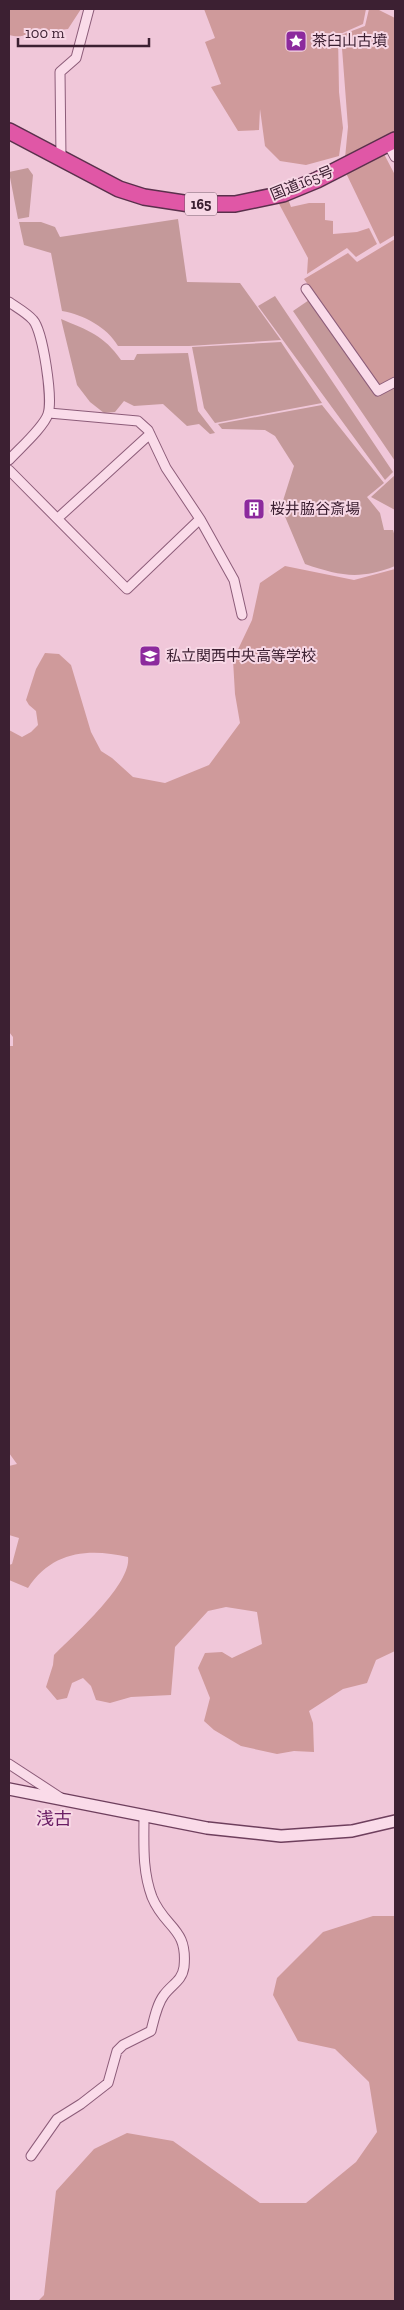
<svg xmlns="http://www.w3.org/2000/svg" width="404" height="2310" font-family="'Zilla Slab','Noto Sans JP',serif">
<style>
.green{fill:#cf9a9b}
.cemetery{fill:#c4999a}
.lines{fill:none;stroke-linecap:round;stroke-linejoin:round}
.street-casing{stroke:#8c5c79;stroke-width:11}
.secondary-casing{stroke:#6e3f5d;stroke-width:14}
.highway-casing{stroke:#5a304c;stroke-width:18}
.street{stroke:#fadbe9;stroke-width:9}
.secondary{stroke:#fadbe9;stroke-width:11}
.highway{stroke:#e057a6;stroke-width:15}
.labels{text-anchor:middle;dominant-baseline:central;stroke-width:4;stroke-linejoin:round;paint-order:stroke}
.shield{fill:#f7d7e5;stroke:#745768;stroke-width:1}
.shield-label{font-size:14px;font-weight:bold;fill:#3c2032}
.poi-label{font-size:15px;fill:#3c2032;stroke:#f7d7e5;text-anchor:start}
.street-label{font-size:15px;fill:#3c2032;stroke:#f7d7e5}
.quarter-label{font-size:18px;fill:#6a1e65;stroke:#f7d7e5}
</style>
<rect width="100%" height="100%" fill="#f0c7d9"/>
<path class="green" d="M9,9H81L68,29L51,31L36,28C28,36 20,38 9,35Z
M204,9H366L363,24L338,35L339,92L343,128L339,156L306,165L280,161L265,146L260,109L259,130L238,131L211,87L221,84L205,42L215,38Z
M369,9H377L395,18V131L345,158L348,127L341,35L365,26Z
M384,154L395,175V235L380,244L346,173Z
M288,199L291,207L309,203H325V220L333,221V234L357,232L369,228L377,244L356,257L347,248L307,274L308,258L278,202Z
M395,239V376L379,386L304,279L348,253L357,262Z
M285,566L354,580L395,569V1651L376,1660L367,1683L343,1689L309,1711L313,1723L314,1752L294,1751L277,1754L241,1746L214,1730L204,1721L210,1698L198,1668L205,1653L222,1652L232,1658L262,1644L257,1612L226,1607L208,1611L175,1647L171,1695L131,1697L110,1703L96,1700L91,1686L83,1678L72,1683L67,1698L57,1700L46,1687L53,1665L54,1655C73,1636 132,1584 128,1557C89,1548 52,1551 28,1588L9,1580V1565L12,1564L19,1538L9,1535V1466L17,1464L9,1453V1046H13V1037L9,1032V730L22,737L31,732L38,725L36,711L29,705L26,700L36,669L45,653L59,654L71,665L91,732L101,751L112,758L133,777L165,783L209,765L240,723L235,694L233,660L252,620L260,583Z
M373,1916H395V2301H38L44,2295L56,2191L94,2149L127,2133L173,2141L260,2203H306L356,2162L377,2132L369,2082L335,2049L298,2041L273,1995L277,1978L323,1932Z"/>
<path class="cemetery" d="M28,168L33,175L29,217L18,219L9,172Z
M178,219L187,282L240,283L281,340L189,346H118C107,327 84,315 62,311L51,253L24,245L19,222H41L55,227L60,237Z
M275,296L393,472L385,480L258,306Z
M312,298L384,390L395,382V461L293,311Z
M61,319C87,330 104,335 121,360H134L137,354L188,353L198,411L215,433L210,434L199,424L187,426L163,404L134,406L124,401L115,412L104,413L90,402L77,385Z
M281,342L322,403L215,423L204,408L192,347Z
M322,405L384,483L367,497L380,513L384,530H393L395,537V566C360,580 340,576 305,564L281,507L294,466L275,436L265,430L222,429L218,424Z
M395,475V510L371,497Z"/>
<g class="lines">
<g class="street-casing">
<path id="street" d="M388,144L395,157
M61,158L60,72L76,58L89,9
M306,289L378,391L395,382
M9,302C16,307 27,313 33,320C43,331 53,399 48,414C44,427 19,449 9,460
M9,470L127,589L200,519L166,468L148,430L138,421L49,413
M58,518L150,434
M200,519L234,580L242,615
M9,1764L61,1798
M31,2156L57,2119L81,2104L108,2083L117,2051L123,2045L151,2031C154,2019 157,2004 164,1995C172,1984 182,1981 184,1967C188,1927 165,1929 152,1897C142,1870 144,1844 144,1816"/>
</g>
<g class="secondary-casing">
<path id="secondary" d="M9,1789L207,1828L281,1836L352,1831L395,1821"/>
</g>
<g class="highway-casing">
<path id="highway" d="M9,131L119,189L144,197L190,204H235L283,194L317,180L395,140"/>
</g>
<use href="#street" class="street"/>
<use href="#secondary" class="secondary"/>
<use href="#highway" class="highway"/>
</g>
<defs>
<g id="sight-square" transform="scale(1.125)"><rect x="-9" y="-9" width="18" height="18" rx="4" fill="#8c2a9d" stroke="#f7d7e5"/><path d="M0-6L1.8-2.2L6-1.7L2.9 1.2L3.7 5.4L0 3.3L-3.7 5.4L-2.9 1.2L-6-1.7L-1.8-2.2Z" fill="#fff"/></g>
<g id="building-square" transform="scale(1.125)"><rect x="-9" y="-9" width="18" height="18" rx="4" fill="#8c2a9d" stroke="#f7d7e5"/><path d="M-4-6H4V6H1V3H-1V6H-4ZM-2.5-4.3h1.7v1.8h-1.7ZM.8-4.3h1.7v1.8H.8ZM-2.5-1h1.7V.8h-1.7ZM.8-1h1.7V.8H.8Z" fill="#fff"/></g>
<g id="school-square" transform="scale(1.125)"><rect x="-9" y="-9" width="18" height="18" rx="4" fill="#8c2a9d" stroke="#f7d7e5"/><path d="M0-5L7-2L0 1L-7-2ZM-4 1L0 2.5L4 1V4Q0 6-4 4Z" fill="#fff"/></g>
</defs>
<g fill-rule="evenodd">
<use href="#sight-square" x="296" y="41"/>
<use href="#building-square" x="254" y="509"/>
<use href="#school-square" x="150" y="656"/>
</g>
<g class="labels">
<rect class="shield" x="185" y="192.5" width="32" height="23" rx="4"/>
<g class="shield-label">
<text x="201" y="204">165</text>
</g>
<g class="poi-label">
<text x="312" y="41">茶臼山古墳</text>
<text x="270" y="509">桜井脇谷斎場</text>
<text x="166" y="656">私立関西中央高等学校</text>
</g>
<g class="street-label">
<text transform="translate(302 183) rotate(-22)">国道165号</text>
</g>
<g class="quarter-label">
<text x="54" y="1819">浅古</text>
</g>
</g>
<rect width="404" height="2310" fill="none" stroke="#3c2032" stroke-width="20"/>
<path d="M18 38v8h131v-8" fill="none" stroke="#3c2032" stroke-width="2.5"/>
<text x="25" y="38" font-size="15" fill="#3c2032" stroke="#f7d7e5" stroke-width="4" paint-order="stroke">100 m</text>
</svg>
